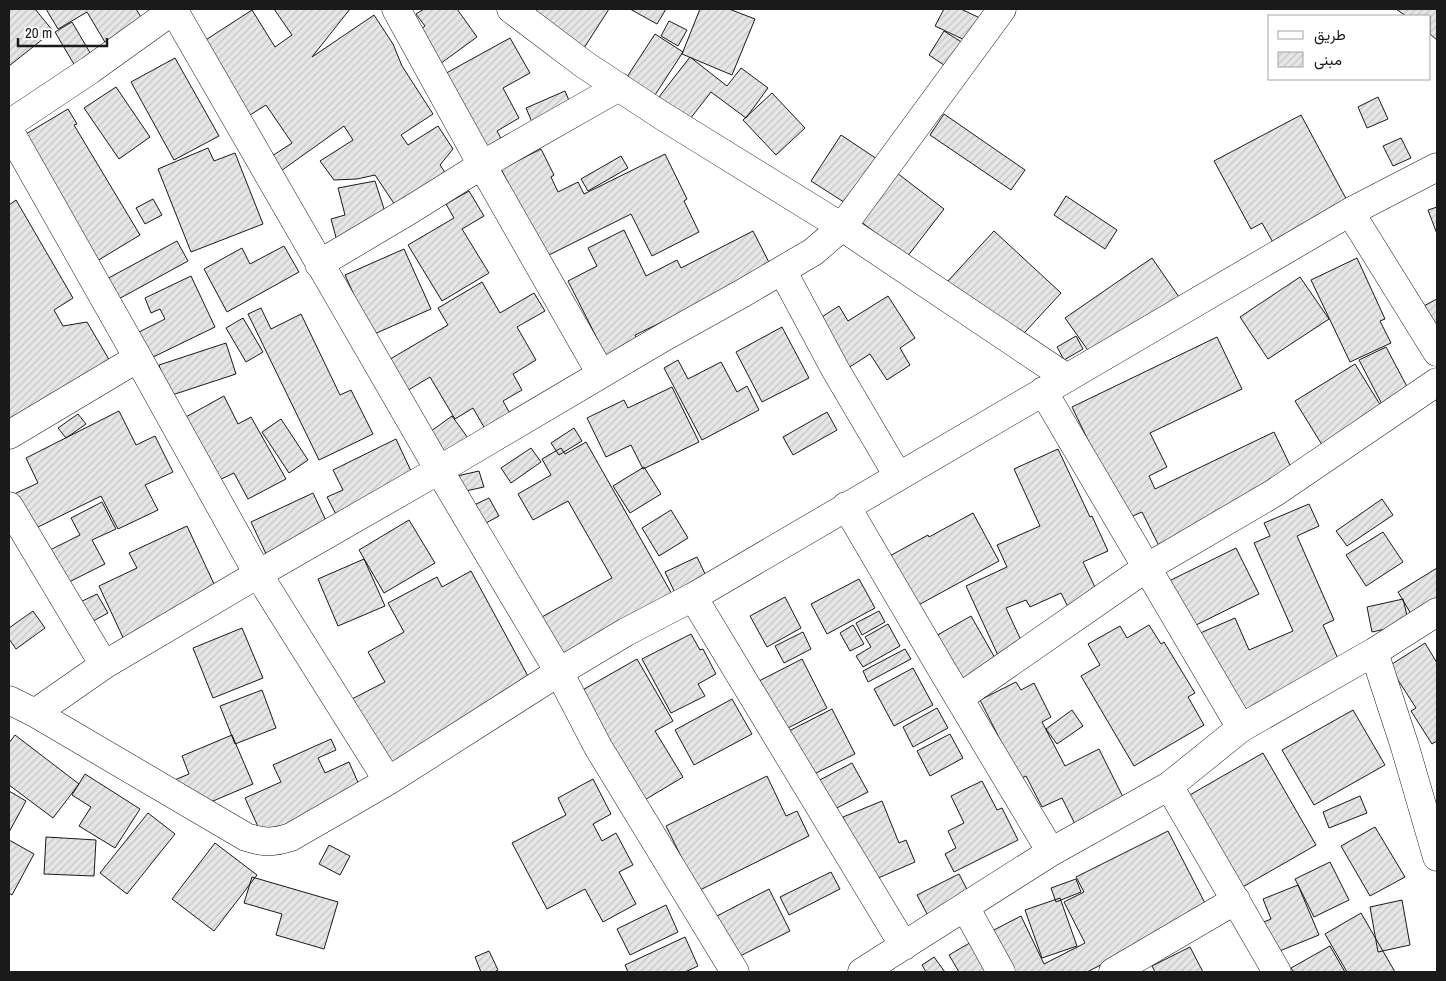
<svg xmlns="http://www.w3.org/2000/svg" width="1446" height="981" font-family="'Archivo Narrow',Vazirmatn,sans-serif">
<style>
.building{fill:url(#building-hatch);stroke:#1a1a1a}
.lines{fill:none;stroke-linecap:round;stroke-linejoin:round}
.minor-casing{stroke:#1a1a1a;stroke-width:29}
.minor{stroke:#fff;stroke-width:28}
</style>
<defs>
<pattern id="building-hatch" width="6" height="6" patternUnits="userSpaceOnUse" patternTransform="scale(1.25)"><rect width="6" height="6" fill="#e6e6e6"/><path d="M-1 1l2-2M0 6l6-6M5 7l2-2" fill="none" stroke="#c5c5c5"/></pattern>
</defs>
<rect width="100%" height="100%" fill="#fff"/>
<path class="building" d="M9,9H35L53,31L9,66Z
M46,9H136L150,32L112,54L87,12L58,29Z
M274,9H350L312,57L374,15L393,44L402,66L433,114L401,135L408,145L438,126L453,149L440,165L451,181L401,214L375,175L357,179L334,180L320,161L353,140L344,126L278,173L269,158L292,143L266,105L250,115L201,43L252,10L275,47L292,35Z
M424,9H457L477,37L433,69L409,37L425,26L416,14Z
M523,9H609L584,48Z
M630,9H666L657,24Z
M700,9H729L755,19L732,75L682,54Z
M944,9H961L982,19L971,43L935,26Z
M1396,9H1437V40L1430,34V16H1406Z
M669,21L687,30L678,46L661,36Z
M72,22L92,56L75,66L55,32Z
M944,31L963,43L947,67L929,55Z
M655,34L683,52L655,95L627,77Z
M510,38L530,73L503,88L519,118L497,131L509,153L489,164L441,76Z
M690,57L727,86L741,68L768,88L746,118L711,92L690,119L659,97Z
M175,58L219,136L174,160L131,82Z
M116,87L150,137L119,159L84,108Z
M565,91L576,117L537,134L526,108Z
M772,93L805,128L776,155L743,120Z
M1378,97L1388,119L1367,128L1358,107Z
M68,109L77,124L74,125L140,235L97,261L21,137Z
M944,114L1025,170L1011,190L930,135Z
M1301,115L1350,206L1275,246L1262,223L1251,229L1214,161Z
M841,135L880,161L850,206L811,181Z
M1401,138L1411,158L1393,166L1383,146Z
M208,148L214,161L235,153L263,224L191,252L158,169Z
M541,149L554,175L551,177L558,192L578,182L584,194L665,154L687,199L684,201L699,232L652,256L631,214L545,257L501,169Z
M621,156L628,168L588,191L581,179Z
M897,173L944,209L907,257L860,221Z
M375,181L386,215L337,241L331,219L345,215L338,188Z
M469,191L484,216L462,229L489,273L442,301L408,245L454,218L446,204Z
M1066,196L1117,230L1105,249L1054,215Z
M153,199L162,215L145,224L136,208Z
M16,200L73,298L54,310L63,326L87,322L114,368L9,442V205Z
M1437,207V234L1428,210Z
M624,230L646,276L677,260L681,268L753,231L777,278L668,333L662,322L635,335L643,352L612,368L568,281L597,266L588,248Z
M994,231L1061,293L1014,344L947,282Z
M177,241L188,261L115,301L103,281Z
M284,246L299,272L227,312L204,269L242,248L250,264Z
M404,249L431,309L372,335L345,275Z
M1152,258L1179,297L1092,356L1065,318Z
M1357,258L1385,319L1380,321L1391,343L1350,362L1311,280Z
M191,276L215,327L149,359L137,333L165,319L160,309L151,313L145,298Z
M1300,277L1329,319L1268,359L1240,317Z
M482,282L500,313L534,293L545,311L517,327L536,360L513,374L522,390L503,401L513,419L488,434L473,408L455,419L430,377L405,392L387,361L448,325L438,308Z
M888,296L915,338L900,348L910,365L887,380L870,354L837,375L806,327L839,306L848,321Z
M1437,299V351L1416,310Z
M261,308L271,329L301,314L340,395L351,390L373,434L319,460L248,314Z
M243,318L263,352L246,362L226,328Z
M782,327L809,378L762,402L736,352Z
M1076,336L1083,349L1064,360L1057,347Z
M1217,337L1242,389L1150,433L1167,467L1149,476L1155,489L1274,432L1302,490L1164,556L1142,512L1126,519L1072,407Z
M226,343L236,374L169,396L159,365Z
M1386,347L1412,396L1385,410L1359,360Z
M678,360L688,379L721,362L737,392L747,386L759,410L702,440L664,368Z
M1355,364L1392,424L1332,461L1295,401Z
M672,387L699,442L643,469L631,445L606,457L587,418L624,400L628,408Z
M224,396L238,424L251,417L286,479L248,499L234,473L219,480L184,418Z
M119,411L136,445L155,436L173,472L145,485L158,510L118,529L101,496L30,531L12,495L38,483L26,458Z
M827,412L837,430L793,455L783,437Z
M78,414L86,424L66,438L58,428Z
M452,416L468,438L443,456L427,434Z
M281,419L308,460L289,473L262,432Z
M574,428L582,441L559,455L551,443Z
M396,439L419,488L342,526L327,497L343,490L333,470Z
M586,442L677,603L566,665L540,618L612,578L568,501L533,520L518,494L551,475L542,459L561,448L565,454Z
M531,448L541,462L511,483L501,468Z
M1058,449L1090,517L1092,516L1108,551L1083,562L1103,604L1073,617L1061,593L1030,607L1026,600L1006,608L1027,653L1002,664L966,586L1007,567L997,545L1040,526L1014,469Z
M644,467L661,494L630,513L613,486Z
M479,471L484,487L461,492L457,476Z
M313,493L329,527L275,573L251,522Z
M489,498L499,516L484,524L474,505Z
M1382,499L1393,515L1347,546L1336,531Z
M102,502L116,529L92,540L105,564L61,586L44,553L80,535L71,518Z
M1309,504L1319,526L1297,536L1334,620L1323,625L1343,670L1228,720L1191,637L1235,618L1249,650L1293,631L1254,543L1270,536L1264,523Z
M671,510L688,538L659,556L642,528Z
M973,513L999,561L913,608L886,558L928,535L929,537Z
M409,520L435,563L384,593L359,550Z
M187,526L221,599L126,644L99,586L137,568L129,553Z
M1383,532L1403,562L1366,586L1346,555Z
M1236,548L1259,594L1190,628L1167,582Z
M697,557L708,580L676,595L665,572Z
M364,559L385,606L338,626L318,579Z
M1437,568V612L1417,624L1398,592Z
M471,571L529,678L390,769L352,699L385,682L368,652L404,632L388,603L437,577L442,587Z
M859,579L875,608L827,634L811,604Z
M97,594L108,613L84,626L74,605Z
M785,597L801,628L767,647L750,616Z
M1403,599L1409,624L1372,632L1367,607Z
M33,611L45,628L16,649L9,639V628Z
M879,611L885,622L862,635L856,623Z
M971,616L999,665L962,686L934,637Z
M888,624L900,646L863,667L856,656L871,647L865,637Z
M853,625L864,644L850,651L840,633Z
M1149,625L1161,644L1164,642L1195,693L1188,697L1204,725L1134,766L1081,676L1100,665L1088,644L1120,626L1127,638Z
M242,628L263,678L213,698L193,648Z
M803,632L811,649L784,663L775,646Z
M691,634L700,650L703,649L716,674L698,684L705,696L671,713L642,659Z
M1425,643L1437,663V741L1432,744L1411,711L1416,708L1389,666Z
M905,649L911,659L868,682L863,671Z
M637,659L673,721L655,731L683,777L643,801L579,692Z
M802,659L827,708L784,730L759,681Z
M913,668L933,705L894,726L874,689Z
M1016,682L1021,690L1034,683L1051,717L1042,722L1065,766L1099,749L1126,803L1077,828L1062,798L1042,807L1026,776L1020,779L980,700Z
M262,690L276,728L235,744L220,706Z
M732,699L752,734L694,765L675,730Z
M937,708L948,728L913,747L903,727Z
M832,709L855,754L808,777L785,733Z
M1072,710L1083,726L1057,744L1046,729Z
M1353,710L1385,765L1314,805L1282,750Z
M950,734L963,758L930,776L917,751Z
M15,735L79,784L53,818L9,785V743Z
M232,735L253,784L185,813L172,781L189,774L182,756Z
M331,739L336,750L318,758L325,773L349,762L364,796L265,842L245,798L281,782L273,765Z
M1263,753L1316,845L1241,888L1188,796Z
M852,763L868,792L831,811L816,782Z
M85,774L140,809L115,848L79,826L91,807L72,795Z
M767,776L786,816L797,811L809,836L698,891L666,826Z
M593,779L611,814L593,824L602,841L616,833L633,865L619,872L636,904L603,922L585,889L547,909L512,843L566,815L558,798Z
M982,781L997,810L1002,808L1018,840L954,872L945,854L956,848L948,831L964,823L951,796Z
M9,791L26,801L9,832Z
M1360,796L1367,813L1329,828L1323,812Z
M882,801L899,843L906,840L915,862L869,882L843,817Z
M148,813L175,834L127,894L100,873Z
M1375,827L1405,877L1370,896L1341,846Z
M1168,831L1207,907L1160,935L1087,972H1010L990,932L1021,916L1044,964L1085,943L1064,902L1084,892L1076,877Z
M46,837L96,840L94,876L44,874Z
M9,840L34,854L12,895L9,893Z
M215,843L257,875L214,931L172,899Z
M329,845L350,856L340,875L319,864Z
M1330,862L1349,900L1314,917L1295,879Z
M831,872L840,889L789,915L780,897Z
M959,874L975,905L934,927L917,895Z
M252,877L338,902L324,949L276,935L282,914L244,903Z
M1076,879L1081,892L1056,902L1051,888Z
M1298,885L1319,935L1277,952L1264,922L1271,919L1263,899Z
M769,889L790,931L736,958L715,917Z
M1060,898L1077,946L1042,958L1025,910Z
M1402,900L1410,945L1378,952L1370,907Z
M666,905L678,932L630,955L617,929Z
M1361,913L1395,972H1347L1325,934Z
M685,937L698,966L685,972H628L625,965Z
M973,941L994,972H959L949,955Z
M1330,946L1345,972H1294L1291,968Z
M1190,947L1203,972H1155L1152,966Z
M489,951L498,970L494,972H481L475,957Z
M934,957L945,972H926L922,965Z"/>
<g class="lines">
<g class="minor-casing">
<path id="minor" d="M173,9L439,470L559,672L598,747L735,972
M396,9L482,165L601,374
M511,9L585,65L661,115L842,227L1067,378
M9,124L90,70L175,9
M9,130L138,358L258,574L388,781
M1350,212L1437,352
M319,264L410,210L482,165L619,87
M782,270L835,369L898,476
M1043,391L1241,728
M9,435L138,358
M9,506L104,665
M846,506L941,668L1051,852
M693,597L904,946
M1374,652L1405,747L1437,857
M959,698L1146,568L1274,493L1437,382
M9,700L35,713L246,837C265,843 272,843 291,837L388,781L559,672L626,632L693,597L1350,212L1437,167
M35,713L104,665L258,574L439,470L664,337L743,293L813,252L842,227L1002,9
M1169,786L1277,972
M965,907L1001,972
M862,972L1051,852L1169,786L1241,728L1374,652L1437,612
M1113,972L1236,900"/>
</g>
<use href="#minor" class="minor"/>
</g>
<rect width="1446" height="981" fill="none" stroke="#1a1a1a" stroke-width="20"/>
<rect x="1268" y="15" width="162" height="65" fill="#ffffff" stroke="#a3a3a3"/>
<rect x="1278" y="31" width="25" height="8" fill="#ffffff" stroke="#a3a3a3"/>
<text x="1314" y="40" font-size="15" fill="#1a1a1a">طريق</text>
<rect x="1278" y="52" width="25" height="15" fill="url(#building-hatch)" stroke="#a3a3a3"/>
<text x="1314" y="65" font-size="15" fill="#1a1a1a">مبنى</text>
<path d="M18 38v8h89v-8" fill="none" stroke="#1a1a1a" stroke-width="2.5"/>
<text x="25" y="38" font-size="15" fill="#1a1a1a" stroke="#ffffff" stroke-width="4" paint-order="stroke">20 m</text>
</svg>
